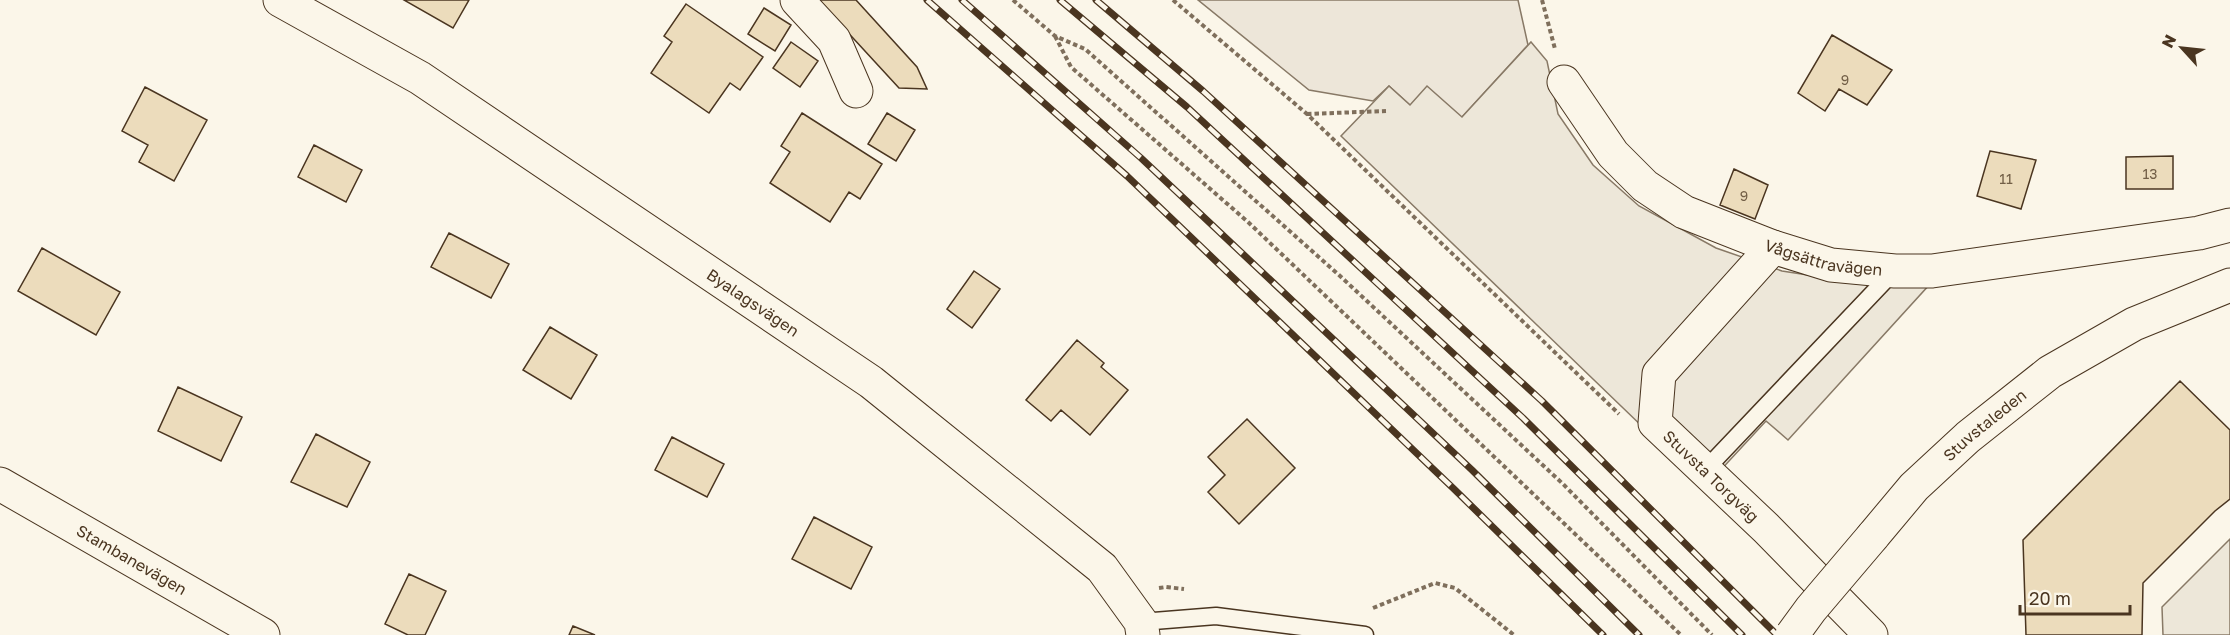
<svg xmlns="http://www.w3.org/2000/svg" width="2230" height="635" font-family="'Golos Text',sans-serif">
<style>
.green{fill:#ede6d9;stroke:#887966;stroke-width:1.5}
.parking{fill:#ede7d9;stroke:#887966;stroke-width:1.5}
.building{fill:#ecdcbc;stroke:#4a3520;stroke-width:1.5}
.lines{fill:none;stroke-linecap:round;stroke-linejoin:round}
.service-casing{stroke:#4a3520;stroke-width:19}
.minor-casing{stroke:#4a3520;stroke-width:35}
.tertiary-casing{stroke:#4a3520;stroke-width:35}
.path{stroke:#7f6f5c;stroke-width:4;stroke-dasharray:4.5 3;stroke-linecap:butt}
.service{stroke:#fbf6e9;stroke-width:16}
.minor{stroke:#fbf6e9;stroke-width:33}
.tertiary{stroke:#fbf6e9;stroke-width:33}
.rail-casing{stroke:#4a3520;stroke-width:7}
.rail{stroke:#fbf6e9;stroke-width:4.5;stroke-dasharray:14;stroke-linecap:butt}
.tertiary-bridge-casing{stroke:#4a3520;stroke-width:35;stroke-linecap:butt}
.tertiary-bridge{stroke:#fbf6e9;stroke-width:33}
.labels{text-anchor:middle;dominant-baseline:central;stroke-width:4.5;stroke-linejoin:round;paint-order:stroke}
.number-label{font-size:14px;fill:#725f47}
.street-label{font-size:16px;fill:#4a3520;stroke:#fbf6e9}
</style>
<rect width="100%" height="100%" fill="#fbf6e9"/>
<path class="green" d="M1198,0H1518L1528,45L1462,117L1410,105L1389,86L1373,101L1309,90Z"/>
<path class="parking" d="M1531,42L1547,61L1558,114L1593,165L1639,206L1716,248L1782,271L1885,287L1930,284L1788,440L1766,421L1705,487L1341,136L1389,86L1410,105L1427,86L1462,117Z
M2230,539V635H2163L2162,607Z"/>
<path class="building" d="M404,0H469L453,28Z
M818,0H856L917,67L927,89L899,88Z
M686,4L763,57L740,90L730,83L709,113L651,73L672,42L664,36Z
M764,8L791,25L775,51L748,34Z
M1832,35L1892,70L1867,105L1839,89L1825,111L1798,93Z
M791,42L818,61L800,87L773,68Z
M145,87L207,120L174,181L139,162L148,145L122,131Z
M802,113L882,164L860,199L849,192L830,222L770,183L790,152L781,146Z
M887,113L915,130L896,161L868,144Z
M314,145L362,170L346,202L298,177Z
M1990,151L2036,160L2021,209L1977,196Z
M2173,156V189H2126V157Z
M1734,169L1768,185L1755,219L1720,205Z
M449,233L509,264L491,298L431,267Z
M42,248L120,292L96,335L18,291Z
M974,271L1000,289L972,328L947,309Z
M550,327L597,355L571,399L523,370Z
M1077,340L1104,363L1101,367L1128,390L1090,435L1061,410L1051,421L1026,400Z
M2180,381L2230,430V499L2215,511L2143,583L2142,635H2026L2023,540Z
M178,387L242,417L221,461L158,431Z
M1247,419L1295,468L1239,524L1208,492L1225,475L1208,457Z
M316,434L370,462L347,507L291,482Z
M672,437L724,464L707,497L655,470Z
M814,517L872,547L851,589L792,559Z
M409,574L446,591L425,635H408L385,624Z
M573,626L595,635H569Z"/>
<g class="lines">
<g class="service-casing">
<path id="service" d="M1705,470L1894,271
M1141,622L1216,616L1365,635"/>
</g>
<g class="minor-casing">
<g id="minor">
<path id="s1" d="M280,0L420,78L871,382L1102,568L1141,622L1143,635"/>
<path d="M797,0L834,40L856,91"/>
<path id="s2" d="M1564,82L1613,154L1645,186L1684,212L1773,247L1831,265L1895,271H1932L2199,233L2230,225"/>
<path id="s3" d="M1773,247L1659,374L1655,423L1766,528L1871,635"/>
<path id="s4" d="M0,484L263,635"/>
</g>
</g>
<g class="tertiary-casing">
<g id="tertiary">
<path id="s5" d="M1873,536L1914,487L1968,437L2050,372L2134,324L2230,285"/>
</g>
</g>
<path class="path" d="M1013,0L1055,36L1085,49L1339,275L1563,484L1712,635
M1173,0L1307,114L1619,414
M1542,0L1555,49
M1055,36L1071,67L1248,222L1681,635
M1307,114L1386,111
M1159,588L1166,587L1184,589
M1373,608L1435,583L1455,588L1514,635"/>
<use href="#service" class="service"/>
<use href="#minor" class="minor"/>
<use href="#tertiary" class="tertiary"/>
<g class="rail-casing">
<path id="rail" d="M927,0L1127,176L1454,489L1603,635
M962,0L1141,158L1472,470L1639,635
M1060,0L1187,107L1523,418L1742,635
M1096,0L1203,91L1542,401L1777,635"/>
</g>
<use href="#rail" class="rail"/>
<g class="tertiary-bridge-casing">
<path id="tertiary-bridge" d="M1792,635L1811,609L1873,536"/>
</g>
<use href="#tertiary-bridge" class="tertiary-bridge"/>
</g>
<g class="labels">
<g class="number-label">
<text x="1845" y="79">9</text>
<text x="2150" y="173">13</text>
<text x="2006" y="178">11</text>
<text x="1744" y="195">9</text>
</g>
<g class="street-label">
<text stroke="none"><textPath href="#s2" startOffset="327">Vågsättravägen</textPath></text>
<text stroke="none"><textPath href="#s1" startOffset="562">Byalagsvägen</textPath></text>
<text stroke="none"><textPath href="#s5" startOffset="158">Stuvstaleden</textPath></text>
<text stroke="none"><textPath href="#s3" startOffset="297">Stuvsta Torgväg</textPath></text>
<text stroke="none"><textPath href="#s4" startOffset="152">Stambanevägen</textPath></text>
</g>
</g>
<g transform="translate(2182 48) rotate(297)" stroke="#fbf6e9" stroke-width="4.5" paint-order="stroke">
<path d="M0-4.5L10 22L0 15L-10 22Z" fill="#4a3520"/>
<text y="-9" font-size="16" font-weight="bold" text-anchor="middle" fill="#4a3520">N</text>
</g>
<path d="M2020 605v9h110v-9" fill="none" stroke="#4a3520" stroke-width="3"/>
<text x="2029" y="605" font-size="18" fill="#4a3520" stroke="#fbf6e9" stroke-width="4.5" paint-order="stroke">20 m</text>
</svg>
